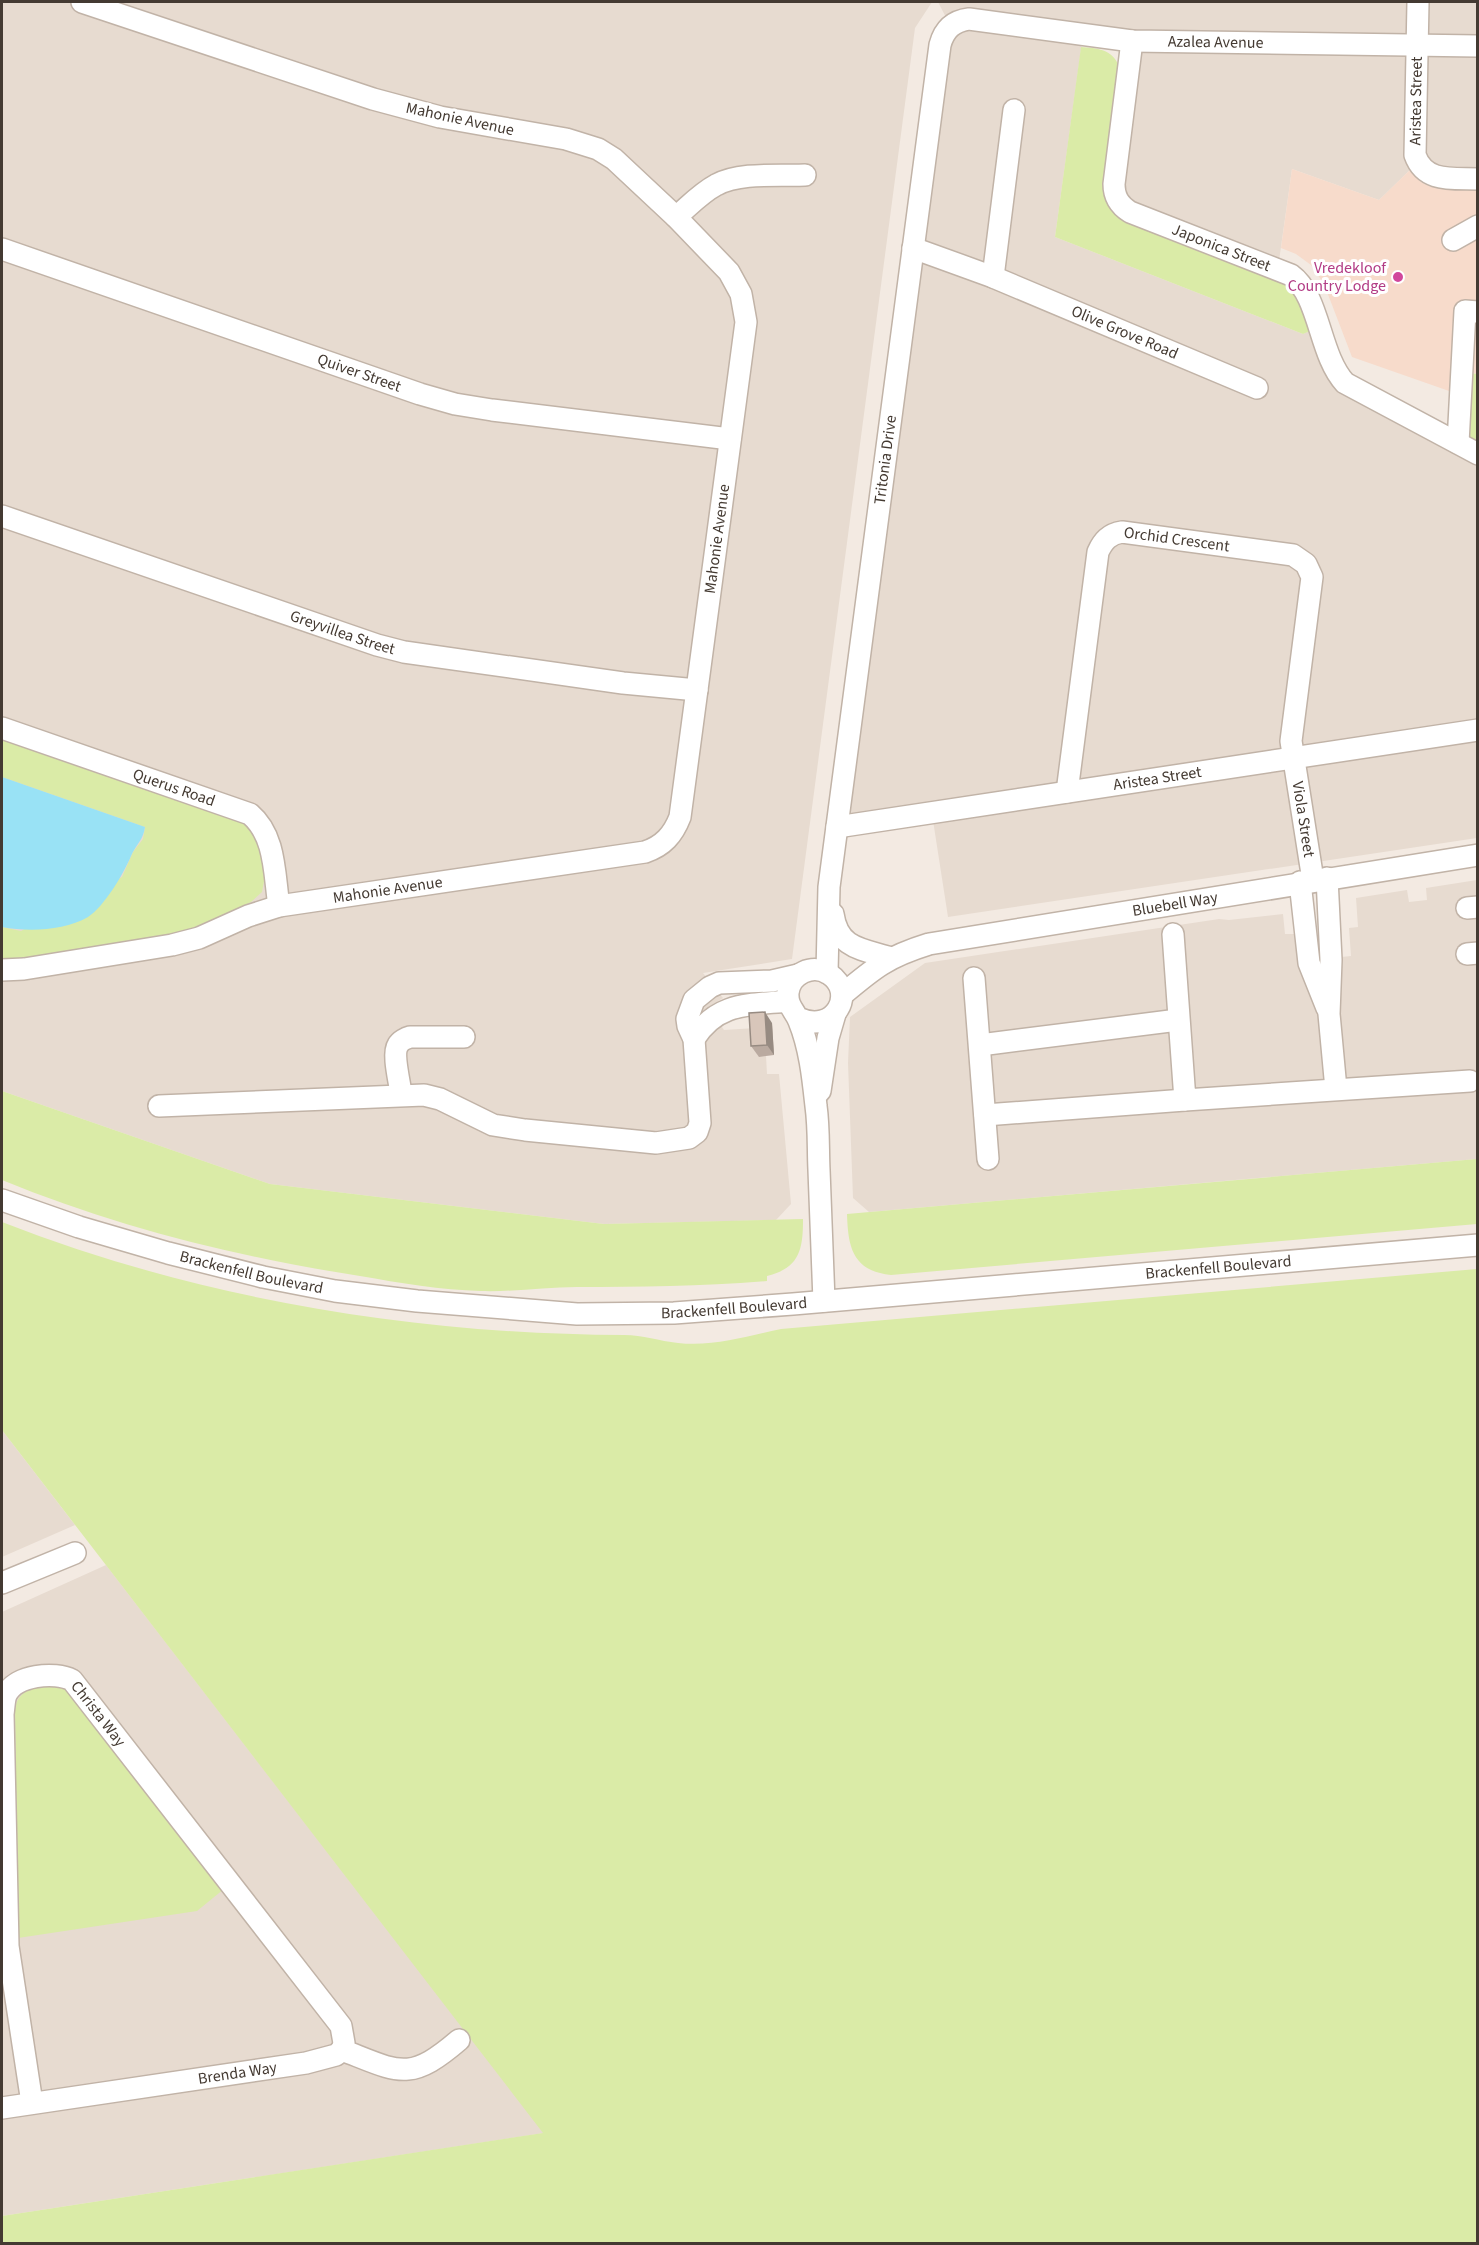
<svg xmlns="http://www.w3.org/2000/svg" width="1479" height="2245" font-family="'Source Sans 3',sans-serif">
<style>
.residential{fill:#e7dbd0}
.commercial{fill:#f7dbcb}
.green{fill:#daeba7}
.water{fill:#99e2f5}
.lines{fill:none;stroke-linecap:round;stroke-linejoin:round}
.minor-casing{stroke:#c1b3a7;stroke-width:24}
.minor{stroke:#fff;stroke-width:21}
.wall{fill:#baaaa0}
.shaded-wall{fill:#978b82}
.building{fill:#d8c6ba;stroke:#978b82;stroke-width:1.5}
.hotel-dot{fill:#d1479c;stroke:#fff;stroke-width:2}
.labels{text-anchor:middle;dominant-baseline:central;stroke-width:6;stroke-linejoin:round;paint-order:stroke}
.street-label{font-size:16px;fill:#443a32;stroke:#fff}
.hotel-label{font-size:16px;fill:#b23c85;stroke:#fff;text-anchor:end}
</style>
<rect width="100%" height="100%" fill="#f3eae2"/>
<path class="residential" d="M2,2H932L915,28L792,959L703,973L723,998L708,1007L724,1030L756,1028L758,1056H766L767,1074H779L791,1204L776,1220L604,1224L270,1184L2,1091Z
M938,2H1477V177L1418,162L1379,200L1292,169L1278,268L1120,202L1133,42L1083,35L1055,237L1303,334L1317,327L1333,370L1477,455V838L948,917L932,814L839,828L951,27Z
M1477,880V1159L869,1212L853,1198L848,1063L850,1017L925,963L1219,919L1229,920L1283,914L1285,934H1296L1298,946L1320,944L1322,959L1351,956L1349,928L1358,927L1356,898L1407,890L1409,902L1427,900L1426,888Z
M2,1430L75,1525L2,1557Z
M106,1565L544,2133L2,2216V1612Z"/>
<path class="commercial" d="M1292,169L1379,200L1410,170L1421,182L1431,187L1477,189L1478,374L1472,373L1469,398L1352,357L1324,284L1311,265L1296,254L1281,248Z"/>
<path class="green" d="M1081,47C1097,48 1112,49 1119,66L1106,196L1275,277L1291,288L1298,299L1310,331L1303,334L1055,237Z
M1471,373L1477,374V443L1466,437Z
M2,738L246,822L261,846L265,876L262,892L251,902L191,931L157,939L2,962V927L21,931L122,877L133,852L143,839L145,827L2,777Z
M2,1091L270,1184L604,1224L803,1219C803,1249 800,1268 767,1276V1281C703,1286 640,1287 577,1287C545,1287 513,1292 481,1291C441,1290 400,1283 360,1276C238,1257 116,1227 2,1180Z
M1477,1159V1224L891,1275C852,1271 848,1246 847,1214Z
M2,1222C199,1299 412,1334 624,1335C643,1335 659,1341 678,1343C713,1347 748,1336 781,1329L1477,1269V2243H2V2216L543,2133L2,1430Z
M51,1684L64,1685L224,1889L197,1911L18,1938L15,1709C18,1689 35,1688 51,1684Z"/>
<path class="water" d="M2,777L145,827C143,841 136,844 131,856C124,873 104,907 88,917C64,931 28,932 2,927Z"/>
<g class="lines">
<g class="minor-casing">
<g id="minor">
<path d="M1418,2L1415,155C1425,183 1452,178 1478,179"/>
<path id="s1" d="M1132,41L1114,184C1114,197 1119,205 1130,212L1291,275C1320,296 1319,355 1345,383L1478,454"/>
<path d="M676,217C689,206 701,193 716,185C739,172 779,176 805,175"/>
<path d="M1453,240L1478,226"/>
<path id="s2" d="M913,248L993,277L1257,388"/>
<path id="s3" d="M2,249L420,394L455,404L492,410L730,439"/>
<path d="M993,277L1014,110"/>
<path d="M1458,443L1465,311L1478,312"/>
<path id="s4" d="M2,516L377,645L404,652L623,683L697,690"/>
<path id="s5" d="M2,728L250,814C276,836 274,874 279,906"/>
<path id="s6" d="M1067,792L1098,552C1103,541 1109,534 1122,532L1293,555L1306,564L1312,577L1291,741L1313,880"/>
<path id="s7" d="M837,827L1478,730"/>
<path d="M1327,878L1331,960L1329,1014L1336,1089"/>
<path d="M1300,882L1309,963L1327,1008"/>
<path d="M1467,908L1478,907"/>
<path d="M833,914C838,949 862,949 891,958"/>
<path d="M1173,934L1185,1100L1470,1081"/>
<path d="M1467,954L1478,953"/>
<path id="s8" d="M2,970L24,969L172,945L199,938L248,916L279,906L645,852C663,846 673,835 680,817L746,322L741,294L729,272L676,217L614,159L598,149L566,139L440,117L373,99L82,2"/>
<path id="s9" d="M827,972L829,887L940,45C944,30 953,21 969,19L1132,41L1478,46"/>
<path d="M974,978L988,1159"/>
<path id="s10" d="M842,995C874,968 887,957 929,944L1478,855"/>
<path d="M798,1018C835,1035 857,992 829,974C813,963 790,974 788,993C787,1006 795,1011 799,1021C810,1048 813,1078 816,1106C819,1127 818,1149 819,1170C821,1214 822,1258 824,1301"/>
<path d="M694,1039C717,1002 749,1005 788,1001"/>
<path d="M980,1045L1178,1020"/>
<path d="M820,1091L828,1038L835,1014"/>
<path d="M401,1094C400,1083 392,1054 398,1045C400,1041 406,1038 410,1037H464"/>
<path d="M159,1106L424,1095L440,1099L493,1125L525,1130L656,1143L689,1138L697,1132L700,1123L694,1039L688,1026L687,1019L694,1000L710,987L719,983L772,981L798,975"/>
<path d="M985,1115L1185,1100"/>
<path id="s11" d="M2,1200L79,1227L168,1253L263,1277L335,1291L417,1301L577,1314L674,1313L793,1304L1478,1245"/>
<path d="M2,1583L75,1553"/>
<path id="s12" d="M32,2103L8,1946L3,1714C4,1708 4,1700 6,1695C15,1675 55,1671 72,1680L341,2026L344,2043L342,2050"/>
<path id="s13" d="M2,2108L306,2063L336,2055L342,2050C399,2072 409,2083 459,2040"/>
</g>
</g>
<use href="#minor" class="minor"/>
</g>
<path class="wall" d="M772,1023L774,1055L759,1057L751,1046Z"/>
<path class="shaded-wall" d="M765,1012L772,1023L774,1055L767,1045Z"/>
<path class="building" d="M765,1012L767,1045L751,1046L749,1013Z"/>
<circle class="hotel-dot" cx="1398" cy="277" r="6"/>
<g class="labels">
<g class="street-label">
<text stroke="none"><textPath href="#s9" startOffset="1224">Azalea Avenue</textPath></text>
<text transform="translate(1416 101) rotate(-89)">Aristea Street</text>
<text transform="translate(460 119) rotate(12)">Mahonie Avenue</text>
<text stroke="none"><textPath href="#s1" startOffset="276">Japonica Street</textPath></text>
<text stroke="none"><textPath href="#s2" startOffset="228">Olive Grove Road</textPath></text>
<text stroke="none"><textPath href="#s3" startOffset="378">Quiver Street</textPath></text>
<text stroke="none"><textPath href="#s9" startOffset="516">Tritonia Drive</textPath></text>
<text stroke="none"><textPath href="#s8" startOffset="988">Mahonie Avenue</textPath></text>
<text stroke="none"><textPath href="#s6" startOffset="330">Orchid Crescent</textPath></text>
<text stroke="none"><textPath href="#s4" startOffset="360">Greyvillea Street</textPath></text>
<text stroke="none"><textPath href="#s7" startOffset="324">Aristea Street</textPath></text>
<text stroke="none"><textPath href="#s5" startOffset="182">Querus Road</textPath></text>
<text stroke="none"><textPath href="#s6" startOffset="722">Viola Street</textPath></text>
<text stroke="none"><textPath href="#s8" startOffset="396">Mahonie Avenue</textPath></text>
<text stroke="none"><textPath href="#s10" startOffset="351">Bluebell Way</textPath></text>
<text stroke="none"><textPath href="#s11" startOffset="1232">Brackenfell Boulevard</textPath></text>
<text stroke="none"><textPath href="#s11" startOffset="260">Brackenfell Boulevard</textPath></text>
<text stroke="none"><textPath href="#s11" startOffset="746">Brackenfell Boulevard</textPath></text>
<text stroke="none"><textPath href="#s12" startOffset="526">Christa Way</textPath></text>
<text stroke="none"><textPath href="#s13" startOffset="238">Brenda Way</textPath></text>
</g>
<g class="hotel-label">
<text x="1386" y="268">Vredekloof<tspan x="1386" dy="18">Country Lodge</tspan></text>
</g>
</g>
<rect width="1479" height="2245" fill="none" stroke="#443a32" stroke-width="6"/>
</svg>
